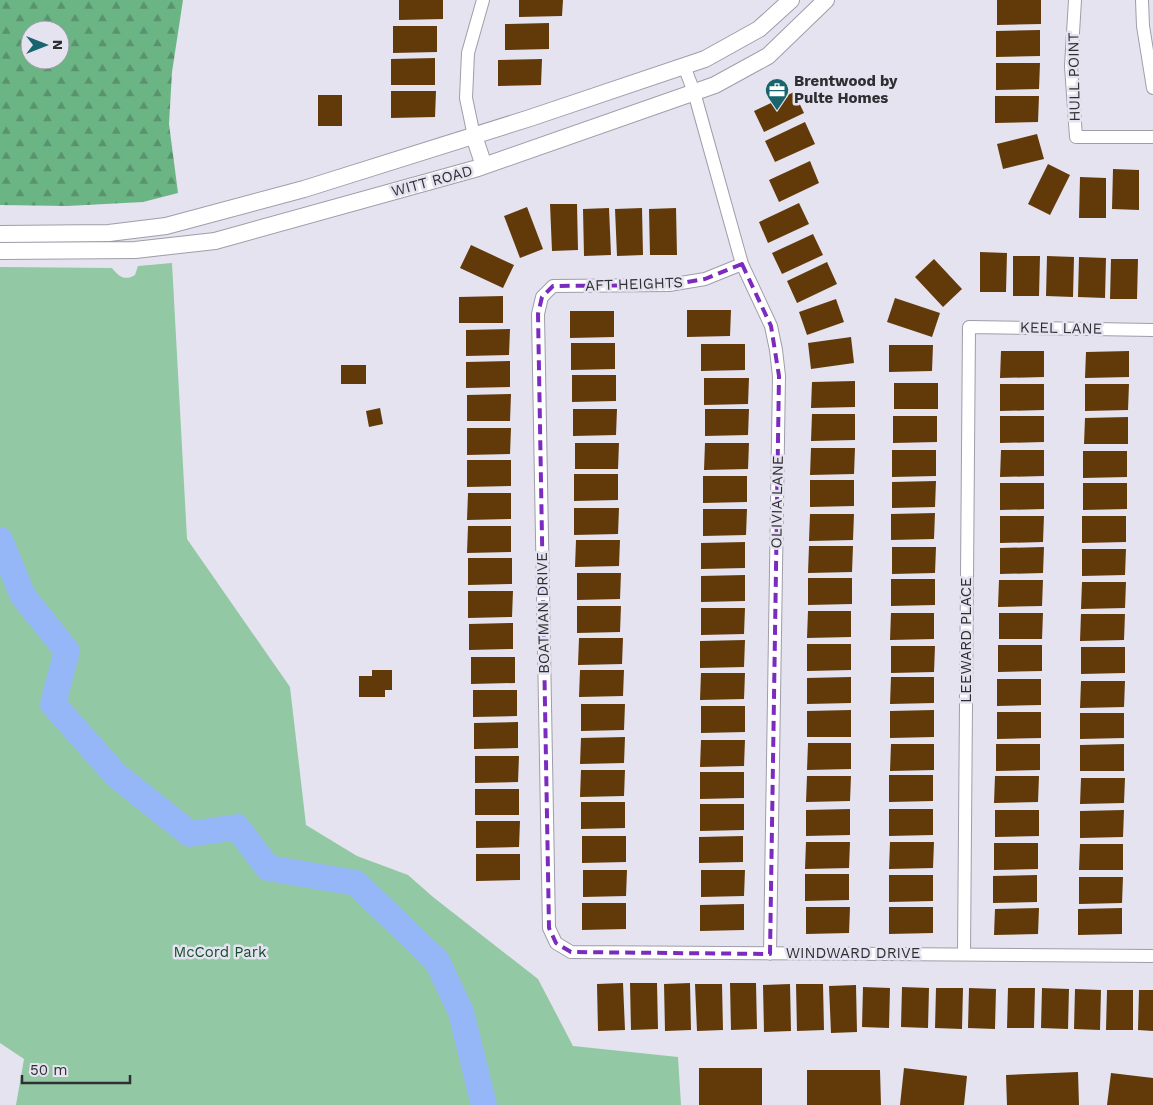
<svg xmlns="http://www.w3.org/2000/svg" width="1153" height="1105" font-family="'Work Sans',sans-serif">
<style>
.forest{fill:url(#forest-firs);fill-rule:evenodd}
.green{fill:#92c8a3}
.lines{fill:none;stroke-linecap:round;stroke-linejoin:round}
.river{stroke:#95b6f7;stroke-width:26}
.building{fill:#623a0a}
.minor-casing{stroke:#9f9da9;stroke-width:14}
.tertiary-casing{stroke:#9f9da9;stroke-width:18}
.minor{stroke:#fff;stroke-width:12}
.tertiary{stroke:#fff;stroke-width:16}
.marked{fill:none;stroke:#7b2cbf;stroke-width:4;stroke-dasharray:10 6;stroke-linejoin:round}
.labels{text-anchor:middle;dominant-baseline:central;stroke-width:5;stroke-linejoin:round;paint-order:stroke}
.street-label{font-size:15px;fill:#2f2e32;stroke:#e5e3ef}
.poi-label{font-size:15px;font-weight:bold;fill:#2f2e32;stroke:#e5e3ef;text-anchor:start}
.park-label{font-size:15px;fill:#154c2c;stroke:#e5e3ef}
</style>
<defs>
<pattern id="forest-firs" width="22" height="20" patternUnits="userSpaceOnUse" patternTransform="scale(1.25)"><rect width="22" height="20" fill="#6bb484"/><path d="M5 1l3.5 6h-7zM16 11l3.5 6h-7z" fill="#58936d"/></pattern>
</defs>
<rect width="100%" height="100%" fill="#e5e3ef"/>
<path class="forest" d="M0,0H183L172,72L169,124L178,193L143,202L67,206L0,205ZM30,30H60V60H30Z"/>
<path class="green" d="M172,263L187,539L290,687L306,825L357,856L408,875L433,897L538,979L573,1046L678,1057L681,1105H16L24,1059L0,1043V267L112,268C119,277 125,281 135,275L138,266Z"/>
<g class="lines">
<path class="river" d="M0,540L23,596L67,651L53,704L116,775L190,834L237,827L268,868L356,883L437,961L461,1012L484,1105"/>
</g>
<path class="building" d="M399,0H443V19L399,20Z
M519,0H563L562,16L519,17Z
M997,0H1041V24L997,25Z
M549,23V49L505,50V24Z
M393,26H437V52L393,53Z
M1040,30V56L996,57V31Z
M435,58V85H391V59Z
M542,59L541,85L498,86V60Z
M996,63H1040L1039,89L996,90Z
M391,91H436L435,117L391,118Z
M794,92L804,113L764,132L754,111Z
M318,95H342V126H318Z
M995,96H1039L1038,122L995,123Z
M805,122L815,144L775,162L765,141Z
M1037,134L1044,159L1003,169L997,144Z
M810,161L819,183L779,202L769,180Z
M1048,164L1070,175L1050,215L1028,204Z
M1113,169L1139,170V210L1112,209Z
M1080,177L1106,178V218H1079Z
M799,203L809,224L768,243L759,222Z
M550,204H577L578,250L552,251Z
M527,207L543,249L520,258L504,216Z
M609,208L611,255L584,256L583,209Z
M642,208L643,255L617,256L615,209Z
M676,208L677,255H650L649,209Z
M813,234L823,255L782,274L772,253Z
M471,245L514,265L503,288L460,268Z
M980,252L1007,253L1006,292H980Z
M1013,256H1040L1039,296H1013Z
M1047,256L1074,257L1073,297L1046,296Z
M1079,257L1106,258L1105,298L1078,297Z
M934,259L962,289L943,307L915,277Z
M1111,259H1138L1137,299H1110Z
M827,262L837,284L797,303L787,281Z
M503,296V323H459V297Z
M895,298L940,313L932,337L887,322Z
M836,299L844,322L807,335L799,312Z
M687,310H731L730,336L687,337Z
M570,311H614V337L570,338Z
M510,329L509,355L466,356V330Z
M851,337L854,363L811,369L808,343Z
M571,343H615V369L571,370Z
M701,344H745V370L701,371Z
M889,345H933L932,371L889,372Z
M1001,351H1044V377L1000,378Z
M1129,351V377L1085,378L1086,352Z
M510,361V387L466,388V362Z
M341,365H366V384H341Z
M572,375H616V401L572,402Z
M704,378H749L748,404L704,405Z
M855,381V407L811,408L812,382Z
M894,383H938V409H894Z
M1000,384H1044V410L1000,411Z
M1085,384H1129L1128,410L1085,411Z
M511,394L510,421H467V395Z
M380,408L383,424L369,427L366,411Z
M573,409H617L616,435L573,436Z
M705,409H749L748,435L705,436Z
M812,414H855V440L811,441Z
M893,416H937V442L893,443Z
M1000,416H1044V442L1000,443Z
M1128,417V444H1084L1085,418Z
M467,428H511L510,454L467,455Z
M575,443H619L618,469H575Z
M705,443H749L748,469L704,470Z
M811,448H855L854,474L810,475Z
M892,450H936V476L892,477Z
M1001,450H1044V476L1000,477Z
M1083,451H1127V477L1083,478Z
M467,460H511V486L467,487Z
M574,474H618V500L574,501Z
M703,476H747V502L703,503Z
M810,480H854V506L810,507Z
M936,481L935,507L892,508V482Z
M1000,483H1044V509L1000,510Z
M1083,483H1127V509L1083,510Z
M468,493H511V519L467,520Z
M574,508H619L618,534L574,535Z
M703,509H747L746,535L703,536Z
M935,513L934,539L891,540V514Z
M810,514H854L853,540L809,541Z
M1000,516H1044L1043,542L1000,543Z
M1082,516H1126V542L1082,543Z
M468,526H511V552L467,553Z
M576,540H620L619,566L575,567Z
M745,542V568L701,569V543Z
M809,546H853L852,572L808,573Z
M892,547H936L935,573L892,574Z
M1044,547L1043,573L1000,574V548Z
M1082,549H1126L1125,575L1082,576Z
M468,558H512V584L468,585Z
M577,573H621L620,599L577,600Z
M745,575V601L701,602V576Z
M808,578H852V604L808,605Z
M891,579H935V605L891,606Z
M999,580H1043L1042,606L998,607Z
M1082,582H1126L1125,608L1081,609Z
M468,591H513L512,617L468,618Z
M577,606H621L620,632L577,633Z
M701,608H745L744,634L701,635Z
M808,611H851V637L807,638Z
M891,613H934V639L890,640Z
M999,613H1043L1042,639H999Z
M1081,614H1125L1124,640L1080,641Z
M513,623V649L469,650V624Z
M579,638H623L622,664L578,665Z
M745,640L744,667L700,668V641Z
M807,644H851V670L807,671Z
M998,645H1042V671L998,672Z
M891,646H935L934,672L891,673Z
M1081,647H1125V673L1081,674Z
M471,657H515V683L471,684Z
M372,670H392V690H385V697H359V676H372Z
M580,670H624L623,696L579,697Z
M701,673H745L744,699L700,700Z
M851,677V703L807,704V678Z
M891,677H934V703L890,704Z
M997,679H1041V705L997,706Z
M1081,681H1125L1124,707L1080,708Z
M473,690H517V716L473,717Z
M581,704H625L624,730L581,731Z
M701,706H745V732L701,733Z
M851,710V737H807V711Z
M934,710V737L890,738V711Z
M997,712H1041V738L997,739Z
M1080,713H1124V738L1080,739Z
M518,722V748L474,749V723Z
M625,737L624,763L580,764L581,738Z
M701,740H745L744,766L700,767Z
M808,743H851V769L807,770Z
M891,744H934V770L890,771Z
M996,744H1040V770L996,771Z
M1124,744V771H1080V745Z
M475,756H519L518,782L475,783Z
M581,770H625L624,796L580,797Z
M700,772H744V798L700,799Z
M889,775H933V801L889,802Z
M807,776H851L850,801L806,802Z
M995,776H1039L1038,802L994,803Z
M1081,778H1125L1124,803L1080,804Z
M475,789H519V815H475Z
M581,802H625V828L581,829Z
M700,804H744V830L700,831Z
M850,809V835L806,836V810Z
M889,809H933V835L889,836Z
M995,810H1039V836L995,837Z
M1124,810L1123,837L1080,838V811Z
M476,821H520L519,847L476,848Z
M582,836H626V862L582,863Z
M743,836V862L699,863V837Z
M806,842H850L849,868L805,869Z
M890,842H934L933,868L889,869Z
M994,843H1038V869L994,870Z
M1080,844H1123V870H1079Z
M476,854H520V880L476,881Z
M583,870H627L626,896L583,897Z
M701,870H745L744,896L701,897Z
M805,874H849V900L805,901Z
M889,875H933V901L889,902Z
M1037,875V902L993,903V876Z
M1079,877H1123L1122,903L1079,904Z
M582,903H626V929L582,930Z
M744,904V930L700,931V905Z
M806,907H850L849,933L806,934Z
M889,907H933V933L889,934Z
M1039,908L1038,934L994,935L995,909Z
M1122,908V934L1078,935V909Z
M623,983L625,1030L598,1031L597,984Z
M630,983H657L658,1029L631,1030Z
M690,983L691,1030L665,1031L664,984Z
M730,983H756L757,1029L731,1030Z
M695,984H722L723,1030L697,1031Z
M790,984L791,1031L764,1032L763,985Z
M796,984H823L824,1030L797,1031Z
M856,985L857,1032L831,1033L829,986Z
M863,987L890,988L889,1028L862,1027Z
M902,987L929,988L928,1028L901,1027Z
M936,988H963L962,1029L935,1028Z
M969,988L996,989L995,1029L968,1028Z
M1008,988H1035L1034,1028H1007Z
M1042,988L1069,989L1068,1029L1041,1028Z
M1075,989L1101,990L1100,1030L1074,1029Z
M1107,990H1133V1030H1106Z
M1139,990H1153V1031L1138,1030Z
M699,1068H762V1105H699Z
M904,1068L967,1076L964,1105H900Z
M807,1070H880L881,1105H807Z
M1078,1072L1079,1105H1007L1006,1075Z
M1111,1073L1153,1078V1105H1107Z"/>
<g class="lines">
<g class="minor-casing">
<path id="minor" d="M1075,0L1071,66L1076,137H1153
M1142,0L1143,26L1153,88
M684,66L694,92L742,264L771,326L776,350L779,376L770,954
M474,136L466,98L468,53L483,0
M742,264L705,279L669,285L553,286L542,297L538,314L549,928L556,943L571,952C765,954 959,953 1153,956
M964,953L969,327L1153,330"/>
</g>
<g class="tertiary-casing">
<path id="tertiary" d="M474,136L484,166
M0,234L109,233L166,226L304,189L530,118L705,59L759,29L791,0
M0,251L135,250L215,241L478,168L715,85L768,56L826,0"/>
</g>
<use href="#minor" class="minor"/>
<use href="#tertiary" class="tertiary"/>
</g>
<path class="marked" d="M742,264L771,326L779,376L770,954L571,952L556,943L549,928L538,314L542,297L553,286L669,285L705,279Z"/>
<defs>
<g id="office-pin" transform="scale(1.25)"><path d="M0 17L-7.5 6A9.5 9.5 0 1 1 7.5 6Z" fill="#18646f" stroke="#e5e3ef"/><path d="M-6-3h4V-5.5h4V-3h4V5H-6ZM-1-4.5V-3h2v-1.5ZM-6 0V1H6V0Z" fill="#fff"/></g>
</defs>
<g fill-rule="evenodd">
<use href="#office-pin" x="777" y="90"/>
</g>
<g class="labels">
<g class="street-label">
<text transform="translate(1074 77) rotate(-91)">HULL POINT</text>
<text transform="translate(432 181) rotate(-15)">WITT ROAD</text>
<text transform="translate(634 284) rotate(-2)">AFT HEIGHTS</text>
<text transform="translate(1061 328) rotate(1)">KEEL LANE</text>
<text transform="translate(777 502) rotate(-89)">OLIVIA LANE</text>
<text transform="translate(543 613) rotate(-91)">BOATMAN DRIVE</text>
<text transform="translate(966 640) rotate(-90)">LEEWARD PLACE</text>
<text x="853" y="953">WINDWARD DRIVE</text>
</g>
<g class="poi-label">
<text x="794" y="81">Brentwood by<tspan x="794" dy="17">Pulte Homes</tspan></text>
</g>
<g class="park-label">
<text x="220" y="952">McCord Park</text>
</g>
</g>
<g transform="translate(45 45) rotate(90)"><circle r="24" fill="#e5e3ef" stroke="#9c9ba3"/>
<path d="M0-4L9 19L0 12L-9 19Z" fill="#18646f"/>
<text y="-8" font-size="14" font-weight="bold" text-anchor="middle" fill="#2f2e32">N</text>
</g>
<path d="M22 1075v8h108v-8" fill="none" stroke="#2f2e32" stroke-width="2.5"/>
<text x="30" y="1075" font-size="15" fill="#2f2e32" stroke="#e5e3ef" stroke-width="4" paint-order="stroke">50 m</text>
</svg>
